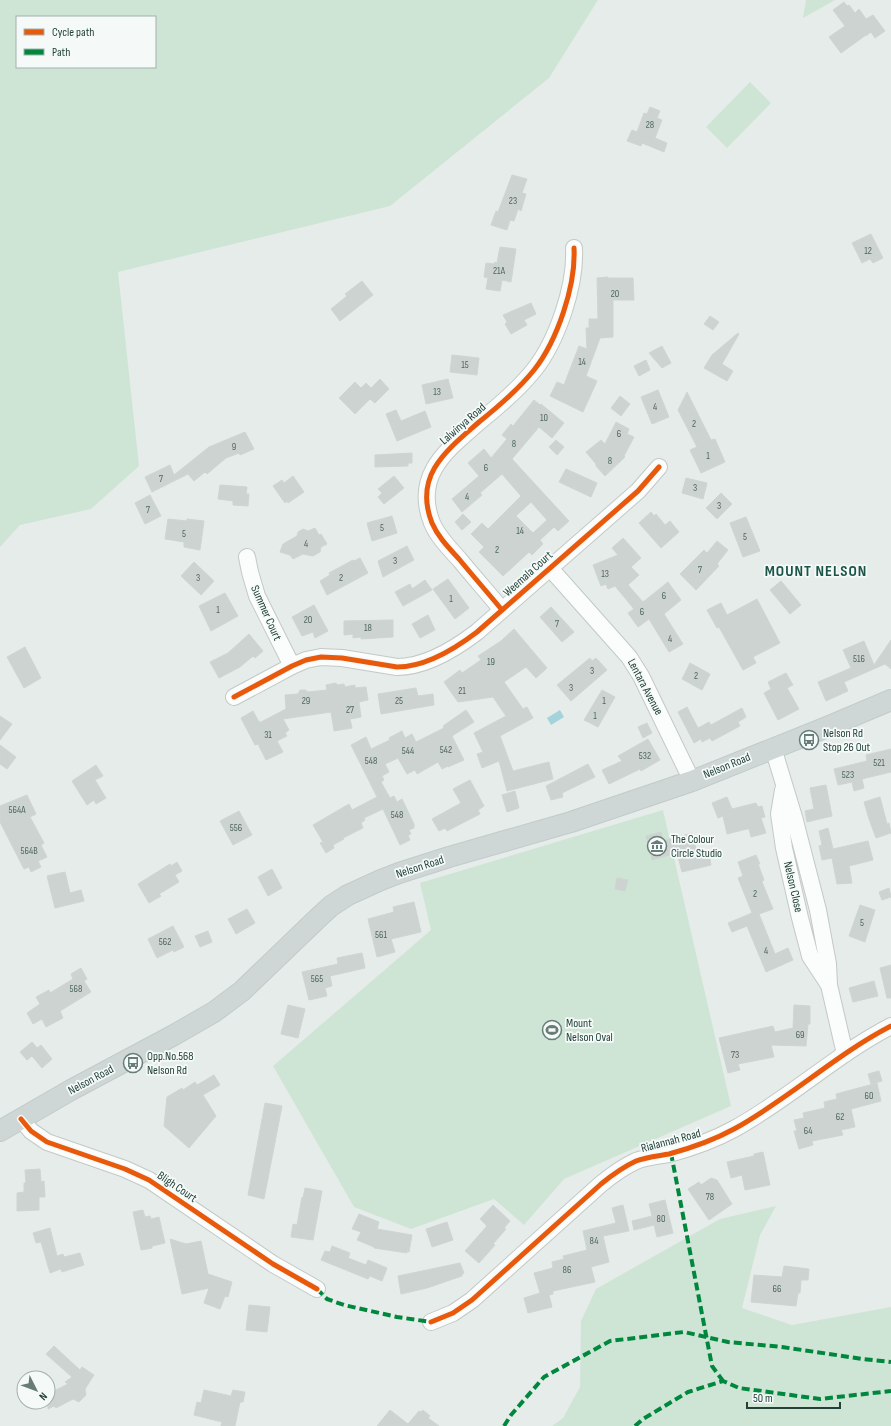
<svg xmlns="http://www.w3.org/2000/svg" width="891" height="1426" font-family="'Sofia Sans Condensed',sans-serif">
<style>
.green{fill:#cee5d6;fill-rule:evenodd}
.water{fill:#a5d3dc}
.building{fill:#cdd3d1;stroke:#ced5d2;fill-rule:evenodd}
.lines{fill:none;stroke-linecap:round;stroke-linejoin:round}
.minor-casing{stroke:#c3c9c6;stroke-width:18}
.major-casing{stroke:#c2cbc8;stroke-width:22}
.minor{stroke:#fbfcfc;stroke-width:16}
.major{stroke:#ced7d5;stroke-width:20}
.quiet{stroke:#00873e;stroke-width:4;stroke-dasharray:8 4;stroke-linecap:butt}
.cycleway-casing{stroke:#f5faf8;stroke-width:8}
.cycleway{stroke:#e8590c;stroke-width:5}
.labels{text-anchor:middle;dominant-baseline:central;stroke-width:3.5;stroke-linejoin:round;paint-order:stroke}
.number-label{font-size:10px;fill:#4e6660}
.street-label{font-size:12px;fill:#224139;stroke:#f5faf8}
.poi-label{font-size:12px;fill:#224139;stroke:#f5faf8;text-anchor:start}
.district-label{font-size:16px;font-weight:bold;letter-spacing:1px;fill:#1c5548;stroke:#f5faf8}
</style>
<rect width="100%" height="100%" fill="#e6ece9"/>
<path class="green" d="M0,0H598L549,78L390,206L118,272L139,466L91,509L20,525L0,547ZM17,17H155V67H17Z
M806,0H835L803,18Z
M750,82L771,103L727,148L706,127Z
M663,810L731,1106L564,1179L524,1225L494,1199L411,1229L354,1207L273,1066L431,930L420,883Z
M776,1206L760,1235L742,1308L792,1325L891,1307V1426H552L563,1418L580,1387L581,1321L596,1289L720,1219Z"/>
<path class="water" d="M560,710L564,717L551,725L547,718Z"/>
<path class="building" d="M844,2L847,6L849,5L855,13L859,9L866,19L873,15L885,31L875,38L871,32L866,36V35L841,53L829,37L845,26L833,10Z
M650,107L660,111L657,118L662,120L655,138L667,143L664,152L642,143L641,146L627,141L632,130L637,132L644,113L647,114Z
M512,175L527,179L522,193L526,194L521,211L518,209L514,221L510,220L507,230L491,225L496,211L498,212Z
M871,234L883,258L873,263L870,259L862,263L852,243Z
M500,247L516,249L511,282L502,280L500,291L486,289L488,278L484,277L486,263L494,264L495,262L497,263Z
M608,277V278H633L634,300H613V337L600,338L586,376L597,381L583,412L550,396L557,382L564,385L579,346L587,349L586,328H589V319H598L597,278Z
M362,281L373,295L340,321L331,309L347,296L345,294Z
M531,303L536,314L524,320L527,325L511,334L505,324L507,322L503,315Z
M710,316L719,322L713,330L704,324Z
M738,333L739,334L722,364L733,371L727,381L704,368L712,355Z
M662,346L671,363L662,368L649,353Z
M452,355L479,358L477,375L450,372Z
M646,360L650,370L639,376L634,366Z
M380,379L389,389L375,403L370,399L355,414L339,398L355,382L361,388L366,383L371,388Z
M448,379L453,398L426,404L422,385Z
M658,390L669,417L652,424L641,397Z
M687,392L711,440L715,439L725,462L701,473L690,450L697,447L678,410Z
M620,396L630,404L621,416L611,408Z
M534,400L540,405L541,404L564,423L552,438L539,427L512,459L569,521L558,531L554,527L540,540L543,544L532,555L529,552L503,576L479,552L484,547L471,534L482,523L488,529L521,496L502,474L480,493L482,495L462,512L452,499L479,476L468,463L484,449L491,458L507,439L502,435L511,424L513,426ZM531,502L547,520L533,533L516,516Z
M396,410L401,421L425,411L431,427L397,441L386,414Z
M616,422L629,429L627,434L634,437L624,456L625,457L605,476L596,466V464L586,452L601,440L605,444Z
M245,432L254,449L240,455L239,453L226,458L207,474L205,472L194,481L188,474L152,492L145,477L170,465L174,475L209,447Z
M556,440L564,447L557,455L549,447Z
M412,453V463H408V466L375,467V455Z
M566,469L597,483L591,497L559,482Z
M293,476L304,492L288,503L287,501L285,503L273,486L282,480L284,483Z
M394,476L404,488L384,504L378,497L382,493L378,489Z
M686,478L707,483L703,499L682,493Z
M220,485L247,487L246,494H249L248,506L233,505V501L218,499Z
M721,493L732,504L717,519L706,508Z
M150,495L161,516L145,524L135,503Z
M651,512L654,516L656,514L665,525L670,521L679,532L661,548L639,523Z
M463,514L471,522L462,530L455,522Z
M392,516L397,533L372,541L367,523Z
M746,517L760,551L743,557L730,523Z
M168,519L187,521V519L204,521L200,550L184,547V542L165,539Z
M315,528L319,535L321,534L327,544L321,547L320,552L313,556L303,554L293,559L290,555L280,552L283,544L297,536L298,532L303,529L308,531Z
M623,538L641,558L631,567L639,575L628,585L643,602L668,582L681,600L664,614L683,644L669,652L649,619L638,627L628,613L634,609L615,586L608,589L606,584L601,586L593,565L618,555L612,548Z
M717,541L728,550L717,564L719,566L696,590L680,574L704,550L707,553Z
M407,546L414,560L383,577L378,561Z
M360,558L368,573L327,595L320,581L330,575L329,573L353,560L354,561Z
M194,562L214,581L201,595L181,576Z
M448,579L469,608L455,619L433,589Z
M425,580L432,590L403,606L395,592L410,584L412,589Z
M781,581L801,605L790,614L770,590Z
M225,593L238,616L211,631L199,606Z
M757,599L780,643L753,657L756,663L743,670L719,627L717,628L707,610L721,603L727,615Z
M314,605L328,631L315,638L313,632L302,636L292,617Z
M551,607L574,632L562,642L540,617Z
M428,615L435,630L420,638L412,624Z
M393,620V637L361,639V637L353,638V634L344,635V621Z
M514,629L547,668L536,678L526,667L504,682L523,709L527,707L533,718L500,736L513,771L549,762L553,779L507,791L499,761L482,768L477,754L483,752L474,733L506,716L493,697L458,702L444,682L460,670L462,673L481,660L478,656L501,641Z
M249,634L263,651L255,658L253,656L240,667L219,678L210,662L228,653Z
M891,640V669L885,664L844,682L848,691L826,701L818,682L851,668L843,650L864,641L874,665Z
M25,647L41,678L24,688L7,657Z
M590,658L592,661L596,658L607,670L571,701L557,685Z
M690,663L710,674L702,690L682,679Z
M786,673L793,685L787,688L799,709L778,720L764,693L771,689L768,682Z
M336,683L337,685L344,684L345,687L355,685V688L366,687L368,700L359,702L361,717L350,719L352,728L334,731L331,712L283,719L289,730L285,733L287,736L277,741L283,752L266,760L258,744L255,745L241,718L253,711L259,722H261L286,709L285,695L298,694L300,690H305L308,692L327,690L326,685Z
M416,688L418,696L433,694L434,705L381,714L378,694Z
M602,690L615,697L598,727L584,720Z
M687,707L698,728L709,722L711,725L742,708L746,717L738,722L740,726L712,741L710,738L702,742L701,739L694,743L678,712Z
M466,710L474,722L452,736L464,760L448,767V766L442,769L438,762L417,774L415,770L407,774L398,758L385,764L389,772L382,776L384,780L381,782L390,798L394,796L397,802L402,799L414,824V828L409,830L411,834L408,835L410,840L400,845L383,809L364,818L365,820L361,823L363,828L343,838L344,839L333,845L334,848L326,853L320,843L323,842L313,825L349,804L352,810L377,797L351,745L366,737L371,749L390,740L389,738L402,731L405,738L412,734L416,742L444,728L443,726Z
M0,716L12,724L0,740Z
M647,723L652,733L643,738L638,727Z
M648,739L660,760L641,771L640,769L609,784L602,770L622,761L618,756Z
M0,745L16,757L7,769L0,764Z
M891,749V772L862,779L864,788L854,791L852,782L838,785L834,769L867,761L866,755Z
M588,764L595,777L562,793L563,797L551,800L546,786Z
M96,765L103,776L95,780L106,798L96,804L94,800L87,805L72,781Z
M470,780L484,806L478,810L480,814L447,831L445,828L439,831L432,819L461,803L453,789Z
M826,785L832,816L807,822L805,811L814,809L810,788Z
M515,791L519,808L507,812L502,795Z
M27,795L36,814L30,817L44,843L41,845L47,857L38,861L41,867L31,872L29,867L24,869L0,822V806Z
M727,797L732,809L756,803L758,807L762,806L765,817L761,818L766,833L751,837L749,829H747L727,834L723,816L718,818L712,803Z
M880,797L887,824L889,823L891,833L876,838L869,819L864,802Z
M239,811L252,835L233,845L220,821Z
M828,828L833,849L868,841L873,860L849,866L852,883L837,884L832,858L822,860L819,846L822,845L819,831Z
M661,832L663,841L692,833L698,857L709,854L711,865L682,872L677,853L652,860L646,836Z
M756,855L760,864H758L764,880L762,882L773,909L759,914L775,954L788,948L793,960L766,972L747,926L732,932L728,923L752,913L738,878L743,876L738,862Z
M177,862L182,871L175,875L179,882L159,894L161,896L149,903L138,884L170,864L171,866Z
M272,869L282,888L268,896L258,877Z
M65,872L70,893L81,890L84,901L55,908L47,876Z
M617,878L628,880L625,891L615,889Z
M889,888L891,897L882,900L879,892Z
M414,902L421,932L391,939L395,952L377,957L368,919L394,912L393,907Z
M860,905L875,910L865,942L849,936Z
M247,909L255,923L236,934L228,919Z
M173,926L184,947L174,952L173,950L157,958L148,939Z
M208,931L212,942L200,947L195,936Z
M362,953L365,968L330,976L332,986L325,988L327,996L309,1000L302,972L338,964L337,958Z
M891,965V998H887L880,968Z
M81,968L87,979L84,981L91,992L60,1011L63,1018L46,1027L42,1019L33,1024L27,1013L40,1004L36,997L49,990L50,993L73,979L71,974Z
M874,981L878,996L853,1002L849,988Z
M288,1005L305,1009L298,1038L281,1034Z
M794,1005L810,1006V1024H808L806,1046L771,1045L774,1057L738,1064L740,1070L728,1073L719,1038L773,1026L775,1032L793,1028Z
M32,1042L37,1048L41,1045L52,1059L42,1068L32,1056L27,1060L20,1052Z
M879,1071L882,1081L871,1084L868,1074Z
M214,1075L220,1085L203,1095L216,1116L189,1148L164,1126L167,1097L182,1088L183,1090L195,1082L197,1085Z
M877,1083L881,1101L851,1109L855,1127L841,1130L843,1135L812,1141L813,1145L799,1149L794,1131H797L794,1120L804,1118L803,1113L825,1108L824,1102L837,1099L836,1094Z
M265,1103L282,1106L264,1199L248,1195Z
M763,1152L770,1185L745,1190L742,1175L731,1178L727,1162L754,1156V1154Z
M40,1169L41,1182L44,1181L45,1197H39V1210L17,1211V1193L24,1192V1183H26L25,1170Z
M711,1178L717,1180L732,1204L709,1220L688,1189L699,1182L701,1185Z
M305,1188L322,1191L313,1240L291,1237L293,1224L297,1225L302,1197L303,1198Z
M665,1200L673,1233L657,1237L654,1225L634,1230L632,1221L652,1216L649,1204Z
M493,1205L510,1221L504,1228L506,1229L493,1244L495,1245L479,1263L465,1251L487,1226L480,1219Z
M623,1205L629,1231L603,1236L609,1262L591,1267L595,1282L553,1291V1294L549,1295L552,1307L528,1313L524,1298L540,1293L534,1273L553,1268L552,1262L564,1259L563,1256L587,1250L583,1231L616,1223L612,1208Z
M143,1210L145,1217L150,1216L151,1219L159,1217L165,1243L152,1246V1248L141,1250L133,1212Z
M359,1214L379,1222L377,1229L412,1235L409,1252L407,1251V1253L374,1248V1247L357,1240L361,1232L352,1229Z
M447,1222L453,1240L432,1247L426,1229Z
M50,1228L57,1256L63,1254L64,1257L80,1253L84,1265L62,1272L61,1269L50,1273L41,1242L36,1243L33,1233Z
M170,1239L186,1244L201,1241L208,1274L232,1282L228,1297L225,1296L220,1309L204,1303L209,1288L182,1294Z
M332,1246L350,1253L348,1258L366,1265L368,1260L387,1268L382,1281L370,1276L368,1279L321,1260L325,1251L330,1252Z
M460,1263L464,1273L462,1274V1276L427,1288L401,1294L398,1276Z
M784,1266L809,1269L808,1280H801L800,1293H798L796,1306L751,1302L754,1275L782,1277Z
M249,1305L270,1307L267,1332L246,1330Z
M54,1346L80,1370L82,1367L94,1375L85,1389L86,1395L79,1402L73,1399L56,1408L54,1406L48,1409V1394L68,1384L65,1382L72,1377L46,1354Z
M204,1390L231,1396L233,1390L245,1392L243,1402H240L235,1426H221L222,1422L194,1415L197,1402L201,1403Z
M390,1410L408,1424L419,1411L421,1412L423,1410L430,1416L428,1418L439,1426H377Z"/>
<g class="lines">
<g class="minor-casing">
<path id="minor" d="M247,557L250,572L257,596L292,666
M549,567L629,657L641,676L692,781
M502,610C488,593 473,576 459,559C449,548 438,537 432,523C413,475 447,450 479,422C499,406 518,390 534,370C557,341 576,286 574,248
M234,697L292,666L306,660L321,657L342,658L397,667C425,667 456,648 477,632L638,491L659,467
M773,748L794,817L818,910L828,964L829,985L845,1054
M783,790L779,814L784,848L800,918L810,956L829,985
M21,1119L31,1131L47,1142L125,1169L149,1180L273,1264L317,1289
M431,1322L453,1313L472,1300L601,1184C612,1175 623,1167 636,1161C646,1157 658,1156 669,1154C691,1148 714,1140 734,1129C789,1099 835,1055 891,1026"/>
</g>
<g class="major-casing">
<path id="major" d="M0,1131L71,1090L174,1035L214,1012L242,991L318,918L331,906L348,895L381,880L399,873L449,857L571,822L692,781L827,727L891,700"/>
</g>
<use href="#minor" class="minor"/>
<use href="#major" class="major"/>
<path class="quiet" d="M671,1153L712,1366L723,1381
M317,1289L327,1299L344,1305L397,1317L431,1322
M504,1426L511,1415L544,1377L610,1341L684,1332L728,1342L782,1347L863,1359L891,1362
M635,1426L643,1419L688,1392L723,1381L739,1388L820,1399L891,1391"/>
<g class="cycleway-casing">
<path id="cycleway" d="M502,610C488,593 473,576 459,559C449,548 438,537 432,523C413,475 447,450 479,422C499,406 518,390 534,370C557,341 576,286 574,248
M234,697L292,666L306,660L321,657L342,658L397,667C425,667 456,648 477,632L638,491L659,467
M21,1119L31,1131L47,1142L125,1169L149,1180L273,1264L317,1289
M431,1322L453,1313L472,1300L601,1184C612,1175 623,1167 636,1161C646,1157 658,1156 669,1154C691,1148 714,1140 734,1129C789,1099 835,1055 891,1026"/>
</g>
<use href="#cycleway" class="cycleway"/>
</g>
<defs>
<g id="bus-ring" transform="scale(1)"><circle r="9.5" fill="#f5faf8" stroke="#677d77" stroke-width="1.5"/><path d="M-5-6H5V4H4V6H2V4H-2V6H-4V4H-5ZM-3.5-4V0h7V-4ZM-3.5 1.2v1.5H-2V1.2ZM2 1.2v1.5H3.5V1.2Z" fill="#677d77"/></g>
<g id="museum-ring" transform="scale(1)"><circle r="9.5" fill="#f5faf8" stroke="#677d77" stroke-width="1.5"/><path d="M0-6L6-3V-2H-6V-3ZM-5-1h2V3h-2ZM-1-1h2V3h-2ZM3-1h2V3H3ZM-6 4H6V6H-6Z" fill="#677d77"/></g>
<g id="stadium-ring" transform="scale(1)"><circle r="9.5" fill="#f5faf8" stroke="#677d77" stroke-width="1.5"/><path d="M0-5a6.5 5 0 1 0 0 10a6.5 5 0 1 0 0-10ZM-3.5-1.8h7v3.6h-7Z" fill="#677d77"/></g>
</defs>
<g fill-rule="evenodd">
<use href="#bus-ring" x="809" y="740"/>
<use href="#museum-ring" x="657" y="846"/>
<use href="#stadium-ring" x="552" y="1030"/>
<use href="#bus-ring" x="133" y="1063"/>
</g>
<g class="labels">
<g class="number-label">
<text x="650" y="125">28</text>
<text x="513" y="201">23</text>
<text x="868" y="251">12</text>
<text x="499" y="271">21A</text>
<text x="615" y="294">20</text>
<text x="582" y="362">14</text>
<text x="465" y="365">15</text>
<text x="437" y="392">13</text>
<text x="655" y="407">4</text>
<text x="544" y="418">10</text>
<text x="694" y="424">2</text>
<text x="619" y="434">6</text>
<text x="514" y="444">8</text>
<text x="234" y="447">9</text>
<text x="708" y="456">1</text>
<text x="610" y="461">8</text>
<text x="486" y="468">6</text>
<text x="161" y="479">7</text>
<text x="695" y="488">3</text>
<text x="467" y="497">4</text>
<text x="719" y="506">3</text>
<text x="148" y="510">7</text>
<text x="382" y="528">5</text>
<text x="520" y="531">14</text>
<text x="184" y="534">5</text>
<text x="745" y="537">5</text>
<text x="306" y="544">4</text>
<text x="497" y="550">2</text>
<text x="395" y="561">3</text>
<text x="700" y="570">7</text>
<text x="605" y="574">13</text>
<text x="198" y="578">3</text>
<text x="341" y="578">2</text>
<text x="664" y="596">6</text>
<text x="451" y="599">1</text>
<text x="218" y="610">1</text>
<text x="642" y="612">6</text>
<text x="308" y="620">20</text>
<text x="557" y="624">7</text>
<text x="368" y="628">18</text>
<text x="670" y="639">4</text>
<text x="859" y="659">516</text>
<text x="491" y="662">19</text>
<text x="592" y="671">3</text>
<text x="696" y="676">2</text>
<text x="571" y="688">3</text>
<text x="462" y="691">21</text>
<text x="306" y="701">29</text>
<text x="399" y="701">25</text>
<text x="604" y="701">1</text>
<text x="350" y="710">27</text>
<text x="595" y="716">1</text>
<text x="268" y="735">31</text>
<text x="446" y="750">542</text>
<text x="408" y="751">544</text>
<text x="645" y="756">532</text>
<text x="371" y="761">548</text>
<text x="879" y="763">521</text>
<text x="848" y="775">523</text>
<text x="17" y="810">564A</text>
<text x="397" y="815">548</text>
<text x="236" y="828">556</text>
<text x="29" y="851">564B</text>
<text x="755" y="894">2</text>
<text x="862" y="923">5</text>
<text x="381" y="935">561</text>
<text x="165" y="942">562</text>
<text x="766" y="951">4</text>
<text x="317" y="979">565</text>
<text x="76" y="989">568</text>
<text x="800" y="1035">69</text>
<text x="735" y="1055">73</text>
<text x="869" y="1096">60</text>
<text x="840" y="1117">62</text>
<text x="808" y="1131">64</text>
<text x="710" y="1197">78</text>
<text x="661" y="1219">80</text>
<text x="594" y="1241">84</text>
<text x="567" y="1270">86</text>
<text x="777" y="1289">66</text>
</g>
<g class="street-label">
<text transform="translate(463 424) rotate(-41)">Lalwinya Road</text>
<text transform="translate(528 574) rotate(-42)">Weemala Court</text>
<text transform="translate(266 613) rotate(66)">Summer Court</text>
<text transform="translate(645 687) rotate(62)">Lentara Avenue</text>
<text transform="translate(727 766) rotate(-22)">Nelson Road</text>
<text transform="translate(420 867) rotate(-18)">Nelson Road</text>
<text transform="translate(793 887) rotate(77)">Nelson Close</text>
<text transform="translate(91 1080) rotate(-28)">Nelson Road</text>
<text transform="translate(671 1141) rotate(-15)">Rialannah Road</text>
<text transform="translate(177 1187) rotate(34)">Bligh Court</text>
</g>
<g class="poi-label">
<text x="823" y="733">Nelson Rd<tspan x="823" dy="14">Stop 26 Out</tspan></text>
<text x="671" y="839">The Colour<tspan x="671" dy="14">Circle Studio</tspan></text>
<text x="566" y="1023">Mount<tspan x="566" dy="14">Nelson Oval</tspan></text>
<text x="147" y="1056">Opp.No.568<tspan x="147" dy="14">Nelson Rd</tspan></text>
</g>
<g class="district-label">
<text x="816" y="571">MOUNT NELSON</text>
</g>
</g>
<rect x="16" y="16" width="140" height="52" fill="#f5faf8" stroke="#a1b0ac"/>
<rect x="24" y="29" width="20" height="6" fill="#e8590c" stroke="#a1b0ac"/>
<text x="52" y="36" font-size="12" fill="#224139">Cycle path</text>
<rect x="24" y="49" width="20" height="6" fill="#00873e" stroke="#a1b0ac"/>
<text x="52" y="56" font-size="12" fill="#224139">Path</text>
<g transform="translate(36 1390) rotate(132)"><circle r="19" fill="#f5faf8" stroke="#a1b0ac"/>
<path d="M0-3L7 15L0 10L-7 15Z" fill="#677d77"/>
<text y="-6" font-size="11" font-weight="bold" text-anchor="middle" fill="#224139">N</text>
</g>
<path d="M747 1402v6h93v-6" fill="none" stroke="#224139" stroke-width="2"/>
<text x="753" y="1402" font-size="12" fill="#224139" stroke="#f5faf8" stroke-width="3" paint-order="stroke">50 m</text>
</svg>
